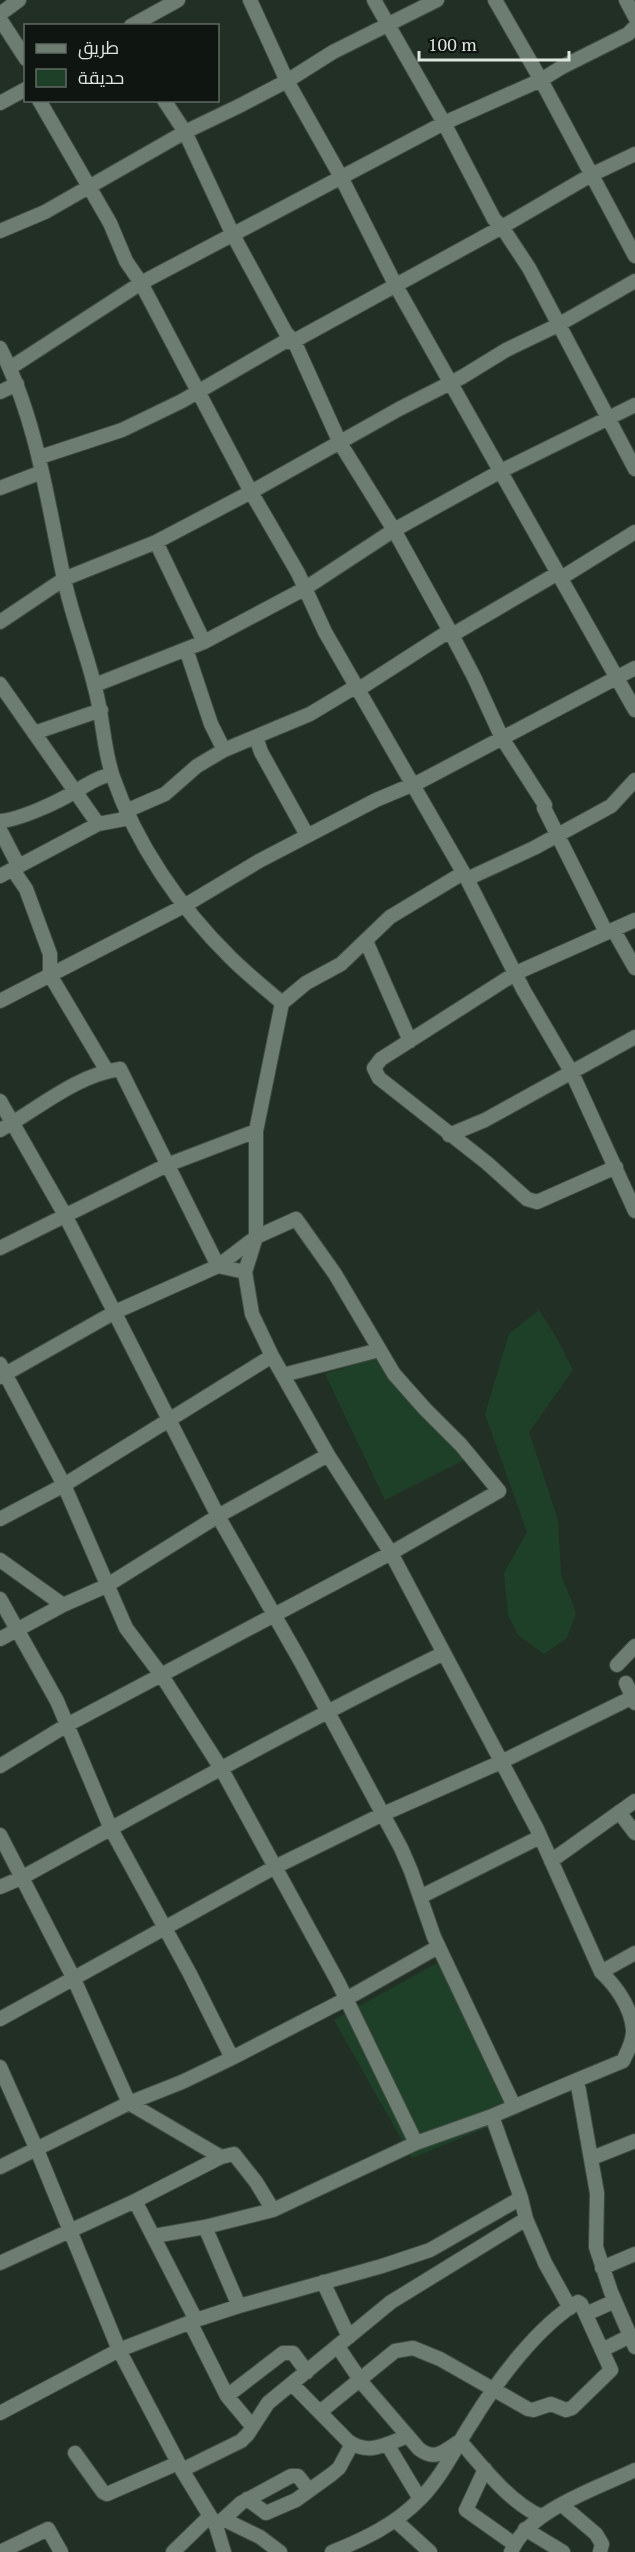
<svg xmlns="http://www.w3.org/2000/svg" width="635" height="2552" font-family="'PT Serif',Cairo,serif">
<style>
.green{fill:#1e4029}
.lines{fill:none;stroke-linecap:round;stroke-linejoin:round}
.minor-casing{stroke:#424d44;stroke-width:16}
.minor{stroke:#6e7d72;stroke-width:14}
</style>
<rect width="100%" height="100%" fill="#222f25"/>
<path class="green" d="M539,1310L555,1335L573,1370L529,1432L558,1520L561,1574L576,1613L567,1638L544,1654L518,1635L508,1615L504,1573L527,1532L485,1414L509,1334Z
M378,1357L478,1453L385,1500L325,1374Z
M437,1963L520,2114L412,2158L334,2020Z"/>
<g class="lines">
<g class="minor-casing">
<path id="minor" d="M250,0L287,81L341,177L396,286L635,710
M374,0L444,123L494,219L502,227L529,268L635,469
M495,0L541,80L635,256
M626,0L635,17
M0,14L19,0
M0,19L26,59
M131,26L178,0
M39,100L110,223L126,261L141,283L251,492L298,573L325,632L467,879L524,991L572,1073L635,1211
M164,100L185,132L233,235L286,333L294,341L340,443L394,530L452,635L474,677L502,738L545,805L544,808L606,932
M0,103L26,89
M0,231L45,212L185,132L239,106L287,81L333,52L437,0
M0,348C37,420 47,500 64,579C72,616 86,651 95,688C103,716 103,748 113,777C136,844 180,908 231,958C247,974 265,988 282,1003
M10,368L141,283L444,123L541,80L562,67L628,34L635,27
M0,392L17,384
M40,457L122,430L182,401L284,342L294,341L502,227L591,175L635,154
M0,488L42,472
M156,542L204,642
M561,578L635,532
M0,622L64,579L156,542L251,492L399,409L462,377L506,350L558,325L635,281
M186,649L211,724L224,750
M0,684L98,824L130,818
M95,685L204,642L304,589L394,530L501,471L635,405
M34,733L101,710
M256,737L261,752L307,835
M126,811L165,794L197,766L224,750L310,714L350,690L359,689L443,635H452L558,573
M0,821C19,820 58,802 74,792C87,785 97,777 112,774
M0,830L18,865
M13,870L26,889L50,954V975L107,1071
M463,873L390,917L341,964L306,983L282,1003L256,1131V1237L245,1272L252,1314L272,1356L328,1455L391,1553L537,1829L601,1972C616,1986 631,2007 633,2029C634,2041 627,2052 623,2061L577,2080L597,2193L596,2247L611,2292L635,2347
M0,876L98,824
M467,879L534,848L611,806L635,780
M614,931L635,968
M366,941L410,1041
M0,1001L184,906L259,861L376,800L421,781L635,668
M0,1101L65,1215L218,1516L301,1662L401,1848L411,1871L434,1937L514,2106
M0,1130C38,1109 76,1075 120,1069L218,1266L245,1272
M449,1135L485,1120L635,1037
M616,1167L537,1202L527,1199L487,1163L379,1078L374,1068L381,1059L516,973L635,920
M0,1248L167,1165L256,1131
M0,1364L64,1485L126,1628L162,1676L222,1770L338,1982L416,2143
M283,1375L379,1350
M0,1377L115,1312L218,1266L256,1237L296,1219L335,1274L394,1374L425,1409L461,1445L499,1491L391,1553L67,1725L0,1766
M0,1519L64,1485L272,1356
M0,1560L63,1605
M0,1599L57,1701L111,1829L190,1974L232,2058
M0,1639L63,1605L106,1586L218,1516L328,1455
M617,1665L635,1646
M626,1683L635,1703
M619,1812L635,1833
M0,1835L73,1977L129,2103L221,2157L234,2154L256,2182L273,2210
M551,1861L635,1801
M0,1887L21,1878C161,1801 301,1723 444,1653
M420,1897L540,1837
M601,1972L635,1953
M0,2019L275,1867L381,1815L501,1762L635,1696
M0,2067L37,2150L119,2350L182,2470L216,2526L224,2552
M492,2116L521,2198L526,2219L545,2263L570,2308
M592,2158L635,2141
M0,2167L129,2103L182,2082L232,2058L346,1999L438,1947
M135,2201L196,2320
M205,2227L239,2306
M154,2236L205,2227L273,2210L416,2143L492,2116L577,2080
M0,2263L135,2201L221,2157
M602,2268L635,2254
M323,2282L349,2337
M586,2314L615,2301
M190,2322L227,2396L252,2426
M338,2347L363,2384L419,2449C436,2462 445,2450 460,2441C481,2465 511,2504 541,2516
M602,2350L630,2336
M292,2384L348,2441C369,2456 386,2444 408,2436
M227,2396L283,2353H293L307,2372
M320,2412L395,2351L413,2348L440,2359L528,2409L533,2410L551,2404L566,2410L572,2408L611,2370L581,2304L578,2302C537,2327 497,2381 472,2422C455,2448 443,2475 421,2498C396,2524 365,2539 332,2552
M0,2413L119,2350L196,2320L239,2306L382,2266L430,2250L521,2198
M387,2444L420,2499
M75,2453L103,2492L107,2494L178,2463
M485,2469L466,2510L514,2544
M182,2470L241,2441L248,2434L268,2403L391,2302L526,2219
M247,2499L266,2513L296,2500L332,2474L339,2468L352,2444
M562,2505L596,2534L602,2544L600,2552
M223,2519L260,2537L280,2552
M396,2521L430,2552
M216,2526L241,2503L291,2476H298L309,2490
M525,2529L563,2552
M0,2552L48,2529L61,2552
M173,2552L210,2516
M511,2552C528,2510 596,2489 635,2470"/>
</g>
<use href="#minor" class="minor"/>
</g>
<rect x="24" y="24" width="195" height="78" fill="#0f1511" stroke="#616963" stroke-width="1.5"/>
<rect x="36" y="44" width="30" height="9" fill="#6e7d72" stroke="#616963" stroke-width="1.5"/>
<text x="78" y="54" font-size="18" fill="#dde6df">طريق</text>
<rect x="36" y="69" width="30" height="18" fill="#1e4029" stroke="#616963" stroke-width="1.5"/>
<text x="78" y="84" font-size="18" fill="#dde6df">حديقة</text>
<path d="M419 51v9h150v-9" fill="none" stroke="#dde6df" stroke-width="3"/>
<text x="428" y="51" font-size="18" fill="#dde6df" stroke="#0f1511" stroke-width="4.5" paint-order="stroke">100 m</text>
</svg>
